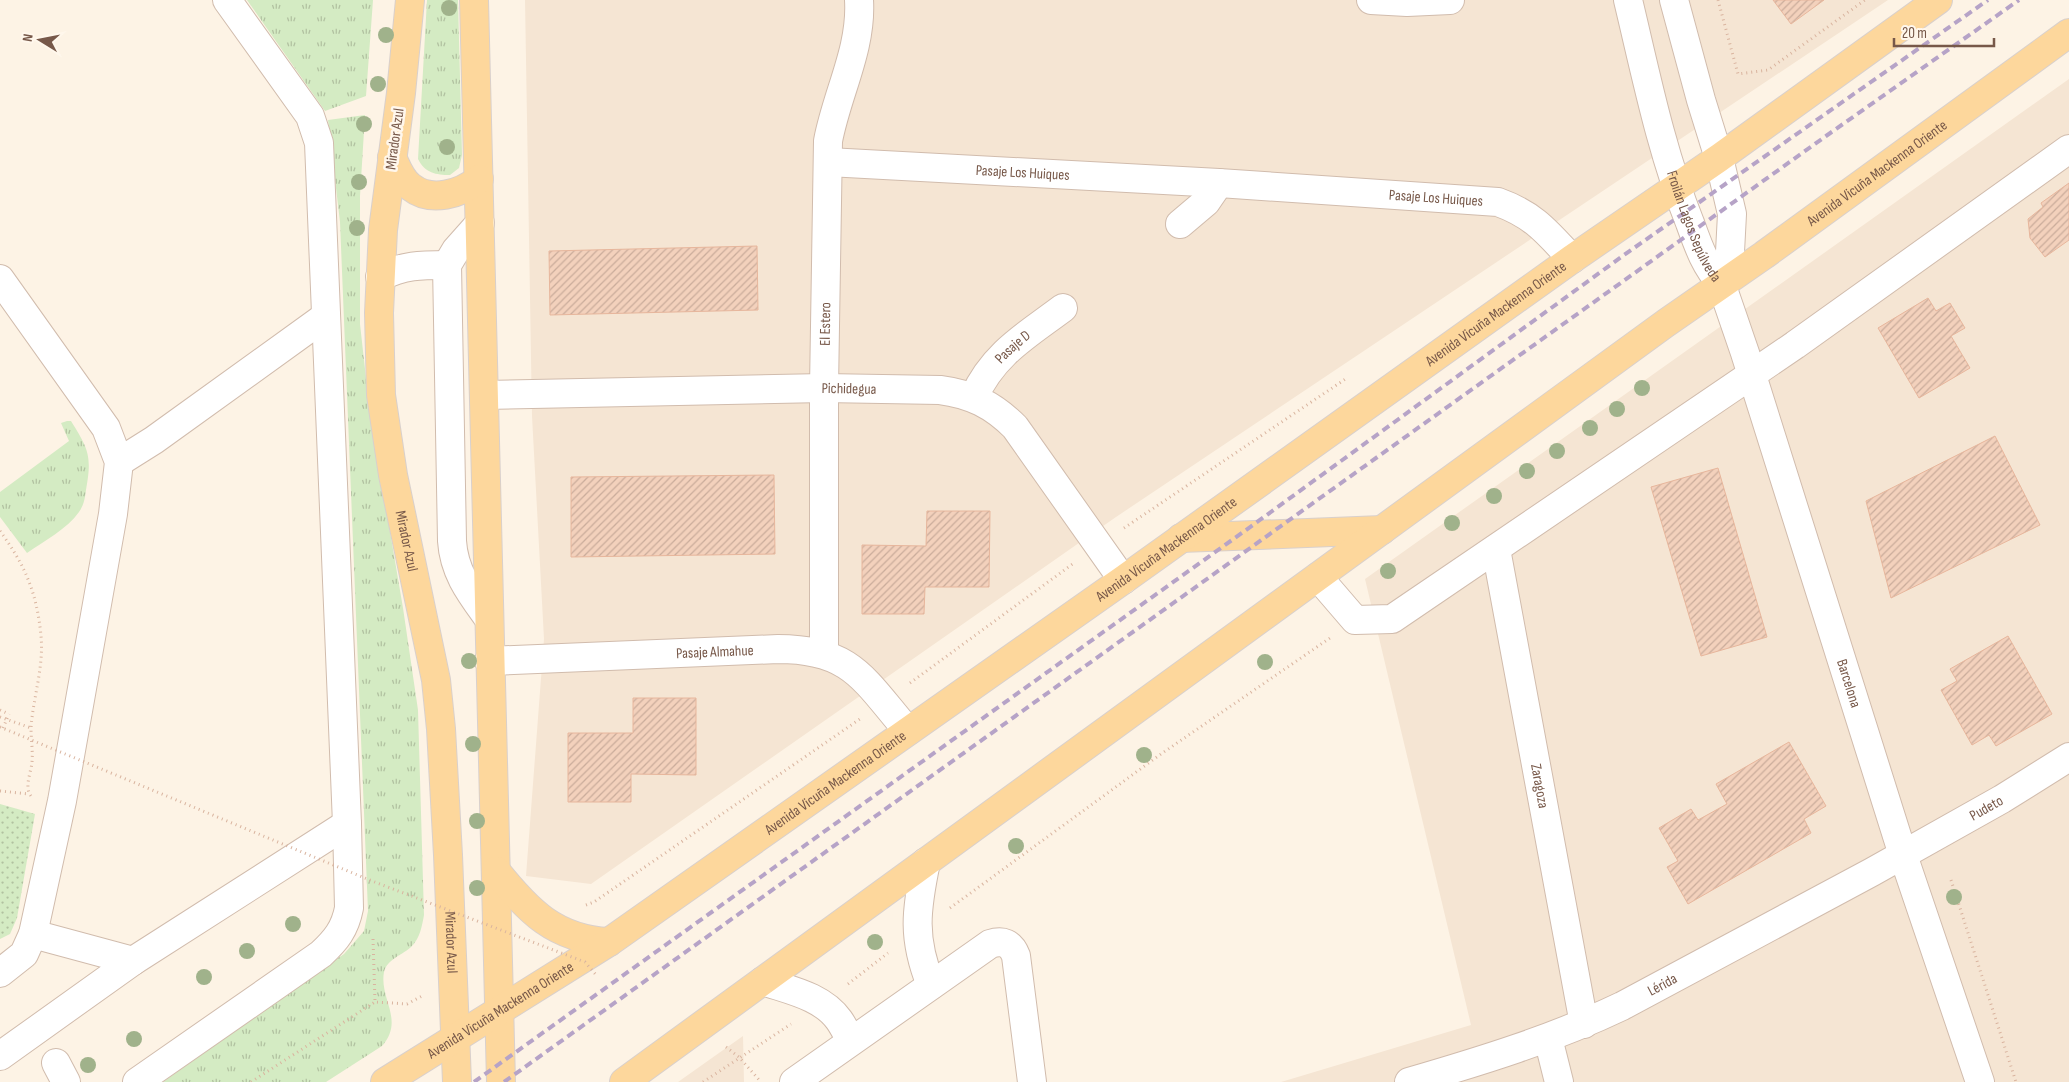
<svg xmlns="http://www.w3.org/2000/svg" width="2069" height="1082" font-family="'Sofia Sans Condensed',sans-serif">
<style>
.residential{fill:#f5e5d3}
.grass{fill:url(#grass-tufts)}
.garden{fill:url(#garden-dots)}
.building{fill:url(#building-hatch);stroke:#e7b69c}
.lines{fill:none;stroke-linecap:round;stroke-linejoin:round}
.minor-casing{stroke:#d1bcad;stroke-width:30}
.major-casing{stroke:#d9d0cc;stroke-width:30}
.path{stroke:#d9b49f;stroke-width:3;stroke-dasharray:1 4;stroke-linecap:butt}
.minor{stroke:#fff;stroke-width:28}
.major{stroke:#fdd79c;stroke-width:28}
.rail{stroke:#b6a3c7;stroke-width:4;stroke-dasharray:8 5;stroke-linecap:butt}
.path-bridge{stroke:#d9b49f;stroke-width:3;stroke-dasharray:1 4;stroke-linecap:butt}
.tree{fill:#a0b28b}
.labels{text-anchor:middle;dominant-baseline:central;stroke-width:5;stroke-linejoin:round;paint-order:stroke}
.street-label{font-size:15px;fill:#775849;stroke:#fff7ec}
</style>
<defs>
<pattern id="grass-tufts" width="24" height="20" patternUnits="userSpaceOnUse" patternTransform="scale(1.25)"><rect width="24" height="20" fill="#d4ebc3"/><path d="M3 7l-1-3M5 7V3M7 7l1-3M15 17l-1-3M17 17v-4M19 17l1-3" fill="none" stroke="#b1c1a0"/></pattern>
<pattern id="garden-dots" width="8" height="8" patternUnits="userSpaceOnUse" patternTransform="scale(1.25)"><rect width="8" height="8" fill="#d4ebc3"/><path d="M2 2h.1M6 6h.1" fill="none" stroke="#b1c1a0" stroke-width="1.8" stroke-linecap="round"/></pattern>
<pattern id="building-hatch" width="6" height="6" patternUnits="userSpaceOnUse" patternTransform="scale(1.25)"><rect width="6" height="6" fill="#f3d1bc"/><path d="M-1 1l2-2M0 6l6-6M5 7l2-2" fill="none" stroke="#caac9b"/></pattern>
</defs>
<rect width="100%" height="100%" fill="#fdf3e5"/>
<path class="residential" d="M525,0H1888L1116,517L591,884L526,876L544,639L532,416Z
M2069,79V1082H1281L1471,1025L1365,579Z
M743,1036L744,1082H678Z"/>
<path class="grass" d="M247,0H373L366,96L325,111Z
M427,0H458L462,155L459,168L450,175C436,175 425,173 418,159Z
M365,115L360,196V324L370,414L403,608L418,710L424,915C422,926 420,938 412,946C403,955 387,959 384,972C379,999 405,1020 382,1046L326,1082H163L344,954L364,931L368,911L340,222L328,120Z
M67,421H71C89,450 92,456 86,490C85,498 84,505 79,512C67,529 44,541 27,553L0,517V492L69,441L61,423Z"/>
<path class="garden" d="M0,804L35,814L17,918L10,934L0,939Z"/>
<path class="building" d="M1773,0H1824L1791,24Z
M2069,183V240L2045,257L2030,238L2028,219L2043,207L2041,203Z
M757,246L758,310L550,315L549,251Z
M1928,298L1936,311L1950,303L1965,328L1951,336L1970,368L1919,398L1878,328Z
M1995,436L2040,525L1891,598L1866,501Z
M1718,468L1767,637L1701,656L1651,487Z
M774,475L775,554L571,557V477Z
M927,511H990L989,587H925L924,614H862V545L926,546Z
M2008,636L2052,714L1996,746L1989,735L1972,745L1941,690L1957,681L1950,669Z
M633,698H696V775L631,774V802H568V733H633Z
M1789,742L1826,806L1804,819L1811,833L1688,904L1667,867L1678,861L1659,828L1691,809L1698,820L1727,804L1716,784Z"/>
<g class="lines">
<g class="minor-casing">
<g id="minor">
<path d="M1371,0L1407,2L1450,0"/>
<path id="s1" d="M1628,0C1646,75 1661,151 1690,223C1698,245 1705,266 1721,283L1745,353L1903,855L1980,1082"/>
<path d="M1674,0L1701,100L1719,158L1732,214L1730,252L1721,283"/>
<path id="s2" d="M828,162L1219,183L1498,202C1534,215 1547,232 1572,259"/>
<path d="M480,223L456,250L447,265L452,541C454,573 471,594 489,619"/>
<path d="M1180,224L1206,202L1219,183"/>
<path d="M380,277C404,265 420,265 447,265"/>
<path d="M0,279L106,428L119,462L113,514L62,801L33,934L24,954L0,973"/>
<path id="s3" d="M484,395L824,388L940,390C971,394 993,405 1015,427L1123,580"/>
<path id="s4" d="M974,397C993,354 1027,335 1063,308"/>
<path d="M119,462L154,440L326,316"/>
<path id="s5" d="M1496,549L1584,1024"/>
<path d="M1318,577L1355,620L1392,619L1795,345L2069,149"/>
<path id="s6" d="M824,653V388L828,141C837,93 862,49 859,0"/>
<path id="s7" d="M489,661L778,649C852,649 864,680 908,731"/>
<path d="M926,862C916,910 912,938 931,985"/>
<path d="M33,934L133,961"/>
<path d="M763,981C789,990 822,996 839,1020C844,1027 847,1034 851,1041"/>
<path d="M1548,1038L1559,1082"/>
<path d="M0,1056L133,961L347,824"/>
<path d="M56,1063L66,1082"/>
<path d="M137,1082L321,954C336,940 345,929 349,908L347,824L319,143L310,116L227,0"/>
<path d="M794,1082L990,944C1003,940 1011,943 1016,956L1032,1082"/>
<path id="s8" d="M1409,1082C1481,1061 1553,1039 1622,1006L1872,872L2002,799L2069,757"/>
</g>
</g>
<g class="major-casing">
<g id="major">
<path id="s9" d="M410,0L401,93L383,230L379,313L381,395L393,475L436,680L441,729L448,855L457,1082"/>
<path d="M474,0L501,1082"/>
<path d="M392,157C397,168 401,180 411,187C431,203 461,194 479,179"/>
<path d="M1181,538L1382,530"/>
<path d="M496,871C528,911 555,939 609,942"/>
<path id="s10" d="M385,1082L609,942L1123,580L1572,259L1719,158L1938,0"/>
<path id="s11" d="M624,1082L1666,323L1764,255L2069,33"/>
</g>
</g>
<path class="path" d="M1718,0L1738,74L1768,70L1865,0
M1124,528L1347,378
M0,531C25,565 37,593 41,636C44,667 33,698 31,728C31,739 33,751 32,762C31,773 24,787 31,796
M910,683L1074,563
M0,710L9,714
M0,717L31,728
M0,791L29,794
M1951,880L2016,1082
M586,905L594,902L860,719
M950,908L1161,754L1330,638
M373,939L375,1002L407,1004L424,995
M848,984L888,953
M726,1047L739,1057L761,1082
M251,1082L375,1002
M703,1082L791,1024"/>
<use href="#minor" class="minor"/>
<use href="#major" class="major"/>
<path class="rail" d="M474,1082L1253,525L1624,255L1988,0
M504,1082L1826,136L2019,0"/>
<path class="path-bridge" d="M0,727L372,881L585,962L597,976
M3,728L9,714"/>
</g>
<g class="tree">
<circle cx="449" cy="8" r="8"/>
<circle cx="386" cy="35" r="8"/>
<circle cx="378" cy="84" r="8"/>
<circle cx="364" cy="124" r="8"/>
<circle cx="447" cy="147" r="8"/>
<circle cx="359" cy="182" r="8"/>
<circle cx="357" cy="228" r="8"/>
<circle cx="1642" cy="388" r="8"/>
<circle cx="1617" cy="409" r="8"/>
<circle cx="1590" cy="428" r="8"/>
<circle cx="1557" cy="451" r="8"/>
<circle cx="1527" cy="471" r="8"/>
<circle cx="1494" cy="496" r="8"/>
<circle cx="1452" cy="523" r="8"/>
<circle cx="1388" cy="571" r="8"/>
<circle cx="469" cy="661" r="8"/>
<circle cx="1265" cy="662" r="8"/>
<circle cx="473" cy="744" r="8"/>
<circle cx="1144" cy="755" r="8"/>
<circle cx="477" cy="821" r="8"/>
<circle cx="1016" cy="846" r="8"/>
<circle cx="477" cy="888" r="8"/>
<circle cx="1954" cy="897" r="8"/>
<circle cx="293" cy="924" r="8"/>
<circle cx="875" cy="942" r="8"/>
<circle cx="247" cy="951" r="8"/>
<circle cx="204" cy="977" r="8"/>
<circle cx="134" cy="1039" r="8"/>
<circle cx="88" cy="1065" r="8"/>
</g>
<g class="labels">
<g class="street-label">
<text transform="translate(395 139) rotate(-82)">Mirador Azul</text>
<text stroke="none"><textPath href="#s2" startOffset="195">Pasaje Los Huiques</textPath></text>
<text stroke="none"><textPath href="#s11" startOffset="1548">Avenida Vicuña Mackenna Oriente</textPath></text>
<text stroke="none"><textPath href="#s2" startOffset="609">Pasaje Los Huiques</textPath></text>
<text stroke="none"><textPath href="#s1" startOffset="236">Froilán Lagos Sepúlveda</textPath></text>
<text stroke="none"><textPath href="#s10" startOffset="1351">Avenida Vicuña Mackenna Oriente</textPath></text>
<text stroke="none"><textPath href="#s6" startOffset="329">El Estero</textPath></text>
<text stroke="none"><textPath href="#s4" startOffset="64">Pasaje D</textPath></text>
<text stroke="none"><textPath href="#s3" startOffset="365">Pichidegua</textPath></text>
<text stroke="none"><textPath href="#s9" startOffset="545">Mirador Azul</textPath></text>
<text stroke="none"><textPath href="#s10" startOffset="946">Avenida Vicuña Mackenna Oriente</textPath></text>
<text stroke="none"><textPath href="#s7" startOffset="226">Pasaje Almahue</textPath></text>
<text stroke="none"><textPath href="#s1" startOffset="720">Barcelona</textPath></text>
<text stroke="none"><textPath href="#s10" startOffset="541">Avenida Vicuña Mackenna Oriente</textPath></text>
<text stroke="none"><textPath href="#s5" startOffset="241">Zaragoza</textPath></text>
<text stroke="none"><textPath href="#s8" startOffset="641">Pudeto</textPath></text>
<text stroke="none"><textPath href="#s9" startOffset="950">Mirador Azul</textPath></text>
<text stroke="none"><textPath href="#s8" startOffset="272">Lérida</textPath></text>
<text stroke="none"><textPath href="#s10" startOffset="136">Avenida Vicuña Mackenna Oriente</textPath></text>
</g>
</g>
<g transform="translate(40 40) rotate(280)" stroke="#fff7ec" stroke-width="4" paint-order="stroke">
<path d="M0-4L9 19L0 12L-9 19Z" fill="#775849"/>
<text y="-8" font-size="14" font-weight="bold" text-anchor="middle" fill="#775849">N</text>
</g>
<path d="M1894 38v8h100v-8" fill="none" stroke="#775849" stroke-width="2.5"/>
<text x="1902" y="38" font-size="15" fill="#775849" stroke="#fff7ec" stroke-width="4" paint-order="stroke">20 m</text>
</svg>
